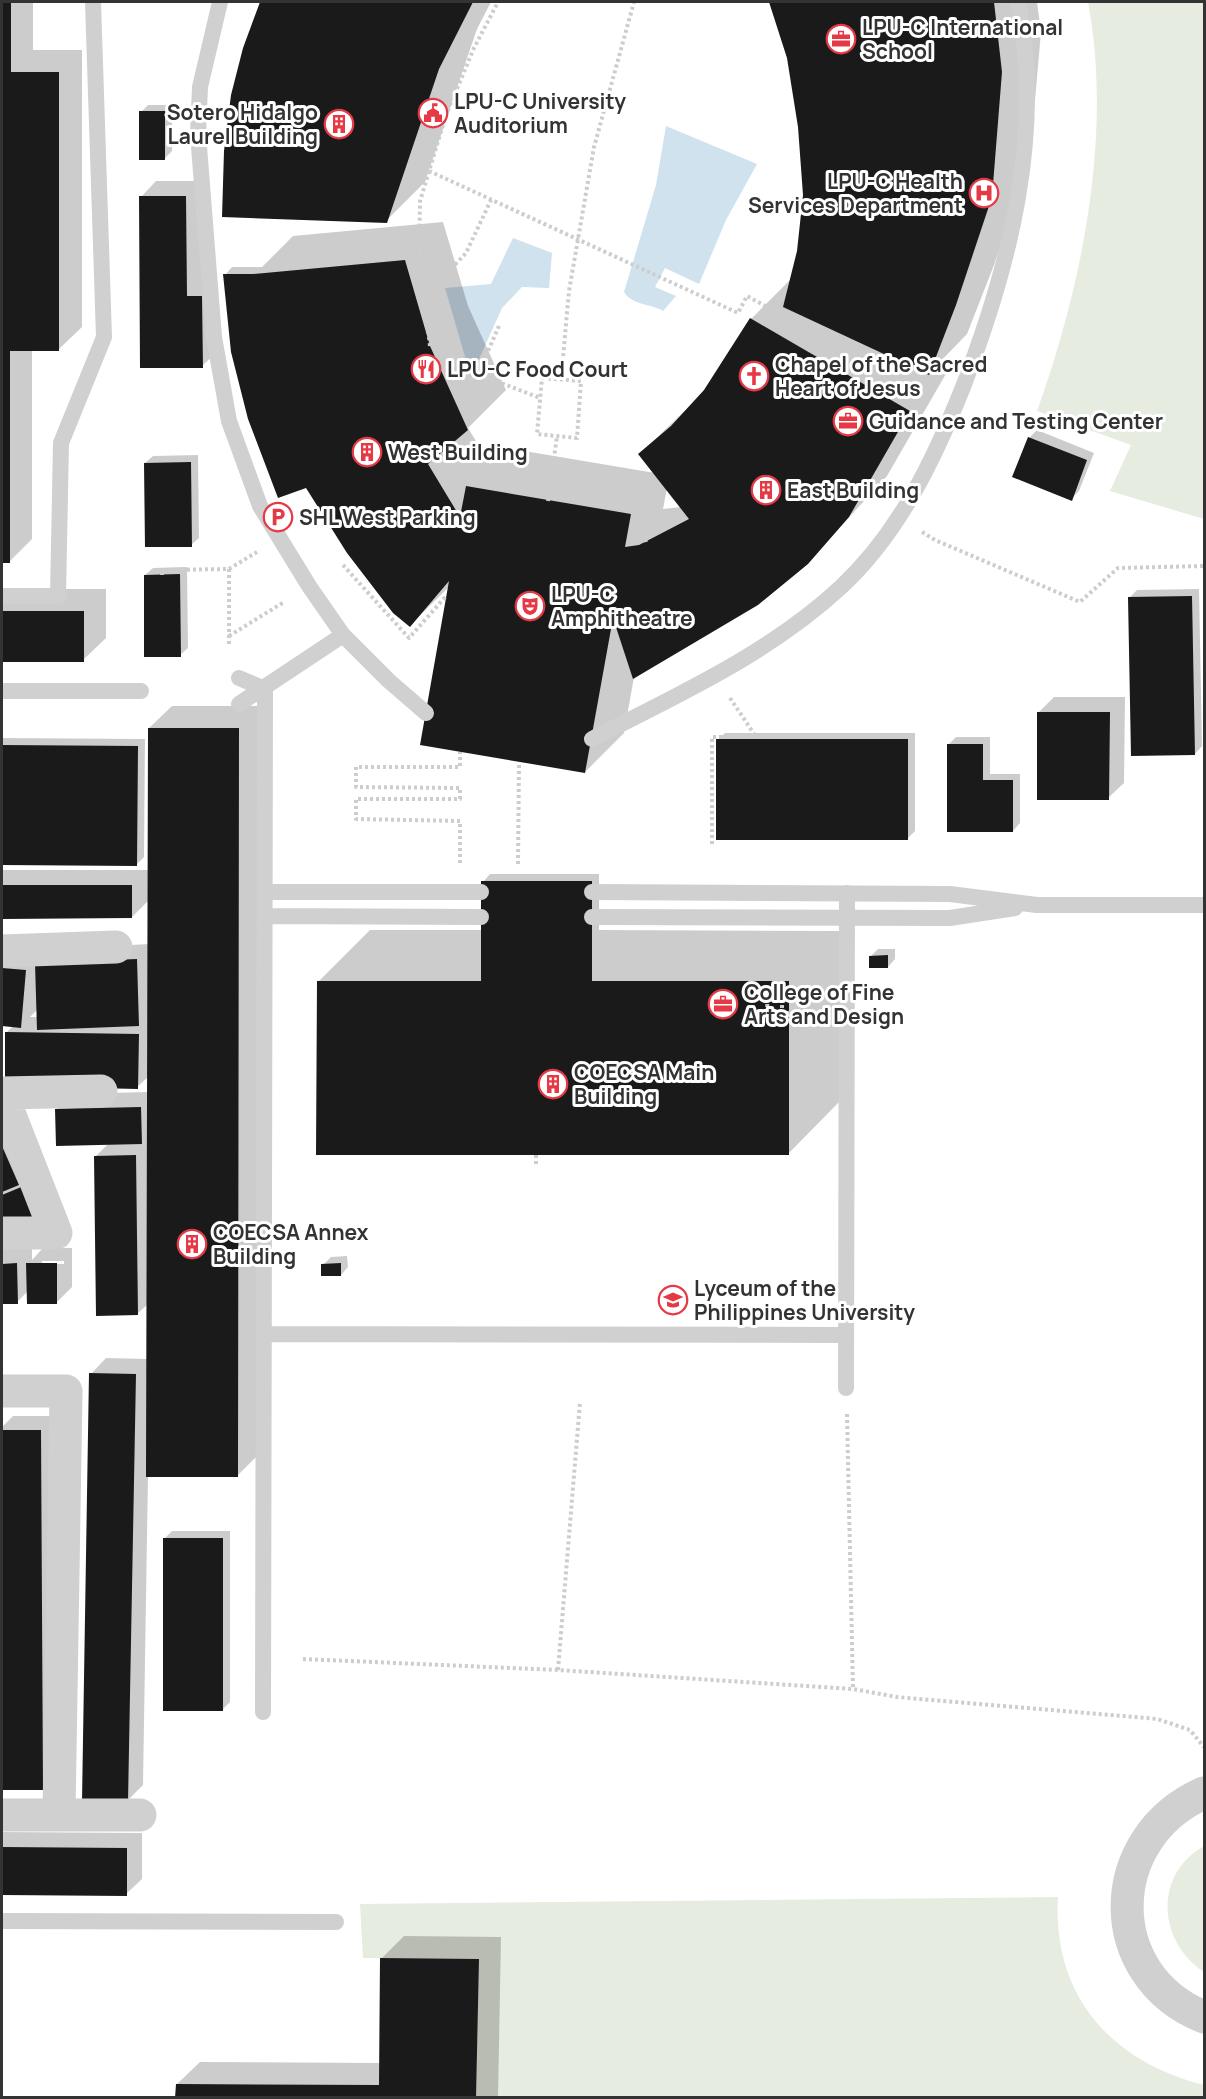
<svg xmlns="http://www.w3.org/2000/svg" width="1206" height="2099" font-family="Manrope,sans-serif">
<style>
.green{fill:#e6ecdf}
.water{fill:#cfe2ee}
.shadow{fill:#0003;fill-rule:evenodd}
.building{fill:#1a1a1a}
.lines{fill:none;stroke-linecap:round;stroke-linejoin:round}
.path{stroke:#cdcdcd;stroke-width:4;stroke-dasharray:3 3;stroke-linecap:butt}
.lane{stroke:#d0d0d0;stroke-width:16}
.street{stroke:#d0d0d0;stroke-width:33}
.labels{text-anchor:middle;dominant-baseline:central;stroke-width:6;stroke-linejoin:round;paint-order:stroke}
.poi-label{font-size:21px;font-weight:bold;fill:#333;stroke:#fff;text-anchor:start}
</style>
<rect width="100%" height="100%" fill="#fff"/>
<path class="green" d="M1088,2H1204V519L1110,491L1131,445L1037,411C1082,286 1113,134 1088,2Z
M1204,1846V1972C1158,1942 1153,1875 1204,1846Z
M1058,1897C1052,1996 1112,2062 1204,2085V2097H476L479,1959L363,1958L360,1904Z"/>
<path class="water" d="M666,126L757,164L726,220L699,284L665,268L655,287L676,296L663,311C650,303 633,306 624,292L656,185Z
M513,238L552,253L549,288L522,287L502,308L471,377L445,288L491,284Z"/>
<path class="shadow" d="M2,2H33V50H82V327L59,349H32V539L9,562H2Z
M263,2H491L477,29L425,182L386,221L245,49Z
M771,2H1037L1041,32L1030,157L994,265L967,334L936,366L947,372L887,476L807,563L634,677L624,733L585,772L450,586L410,625L225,275L232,267H262L293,236L443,222L468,306L506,390L468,428L490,464L506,448L655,473L640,454L705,391L751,319L790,280L799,252L805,195L800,127L788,58ZM667,488L681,507L663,509Z
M148,105H172V151L165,158L141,112Z
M156,181H201L218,351L202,366L141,197Z
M1037,430L1094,453L1079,491L1071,499L1029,438Z
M198,455L199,538L191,545L145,463L153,456Z
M187,567L188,648L180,655L145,575L153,568Z
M2,589H106V638L83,660H2Z
M1199,589L1202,746L1195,754L1130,597L1137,590Z
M1054,697H1125L1124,783L1108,798L1038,713Z
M172,706H261L260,1453L237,1476L148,1475L143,1785L127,1801L91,1374L106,1358L148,1359V1304L137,1314L96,1156L109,1143L56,1110L72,1094L148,1092V1077L137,1087L7,1032L14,1025L2,1024V952L149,944V900L132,917H2V870H149V728ZM38,1009V1017H30Z
M725,733H915V831L907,839L717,740Z
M956,737H990V774H1020V823L1013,831L948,745Z
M2,738L145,739L144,857L137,864L2,863Z
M490,874H599V930L840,931L839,1102L788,1154L319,981L370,930H483V882Z
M878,949H895V959L888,967L870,957Z
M2,1105L42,1170L2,1225Z
M32,1248V1260L43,1248H72V1287L57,1302L28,1291L17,1302H2V1249ZM42,1261H64V1264H42Z
M347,1256L348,1267L341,1275L323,1265L331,1257Z
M13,1416H56L58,1773L42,1788H2V1427Z
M172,1531H230V1702L223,1709L165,1538Z
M2,1832L142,1833V1879L126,1894H2Z
M404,1936L501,1937L498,2098H177V2084L200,2062L380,2063L381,1959Z"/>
<path class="building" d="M2,2H11V72H59V351H10V563H2Z
M260,2H473L439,69L387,223L222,217L224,151L231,95L243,48Z
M769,2H994L1002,72L992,197L956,305L929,375L783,307L797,251L803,195L798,127L787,58Z
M139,111H165V160H139Z
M139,196H186L187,296H202L203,368H140Z
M405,260L430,346L468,430L428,464L460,517L466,486L631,514L625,547L639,545L689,519L638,454L671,426L704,390L750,318L910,411L849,517L808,564L758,605L633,679L613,618L585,773L420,745L449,581L410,627L393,613L347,553L306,488L278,498L248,419L231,352L223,274H253Z
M1028,437L1087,460L1072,501L1012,477Z
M191,462L192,547H145L144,463Z
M180,574L181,657H144V575Z
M1192,596L1195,755L1131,756L1128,597Z
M2,611H84V662H2Z
M1037,712H1110L1109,800H1037Z
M148,728H239L238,1477H146Z
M716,739H908V840H716Z
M947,744H983V780H1013V832H947Z
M2,745L138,746L137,866L2,865Z
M481,881H592V981H789V1155H316L317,981H481Z
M2,885H132V918L2,919Z
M888,955V968H869V956Z
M137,959L139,1026L37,1030L35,963Z
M2,968L26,970L21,1028L2,1026Z
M5,1032L139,1034L138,1089L5,1086Z
M141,1107L142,1144L56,1146L55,1109Z
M2,1146L19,1185L2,1192Z
M136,1155L138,1315L96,1316L94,1156Z
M26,1185L40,1216L2,1229V1195Z
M17,1263L18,1304H2V1264Z
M26,1263H57V1304H27Z
M341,1263V1276H321V1264Z
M89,1373L136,1374L128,1802L82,1801Z
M2,1430H41L43,1790H2Z
M163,1538H223V1711H163Z
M2,1847L127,1848V1896L2,1895Z
M380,1958L479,1959L476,2098H175L176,2084L379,2085Z"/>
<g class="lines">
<path class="path" d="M429,171L738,313L747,296L930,396
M419,252L444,268L453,267L466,253L491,200
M499,326L478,374L540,398
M816,334L820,324
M430,346L419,252L420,201L446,115L474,48L498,2
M542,378L581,381L577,438L537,434Z
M561,380L569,291L594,147L634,2
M456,441L475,481L638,511L646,542
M548,501L557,436
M922,532L935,540L1080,602L1118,568L1204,566
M343,565L409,638L447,595
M229,569V645
M162,575V570L229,569L257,552
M229,636L284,602
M730,698L756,737
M712,844V737H908
M460,863V821L356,819V799H460V788L356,787V767H460V752
M518,864L519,762
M767,1013L768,986H782V1013H789
M536,1155V1166
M847,1414L853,1689
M303,1659L558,1670L853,1689L897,1697L1157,1719L1190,1730L1204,1747
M558,1670L580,1402"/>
<path class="lane" d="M220,2L200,87L198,134L214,337L229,421L260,506L309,586L343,635L389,681L426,713
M2,596H58L61,443L104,337L93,2
M239,678L265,689
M2,691H141
M239,704L343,635
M592,739C677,695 769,654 841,587C899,533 934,460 963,387C1010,265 1044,133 1018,2
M265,892H481
M592,892L950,894L1037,905H1204
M265,916L481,917
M592,917L950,918L1015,908
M264,1334L846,1335
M846,1388L847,893
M263,1712L265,689
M2,1921L336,1922"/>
<path class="street" d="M2,951L116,947
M2,1093L101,1091
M2,1095L56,1233H2
M2,1391H66L59,1815
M1204,1793C1103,1837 1100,1975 1204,2017
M2,1815H140"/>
</g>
<defs>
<g id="office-ring" transform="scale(1.5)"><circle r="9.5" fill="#fff" stroke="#e63946" stroke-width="1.5"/><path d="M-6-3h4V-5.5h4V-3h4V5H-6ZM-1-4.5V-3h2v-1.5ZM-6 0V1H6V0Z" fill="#e63946"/></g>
<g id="civic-ring" transform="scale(1.5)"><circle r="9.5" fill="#fff" stroke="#e63946" stroke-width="1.5"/><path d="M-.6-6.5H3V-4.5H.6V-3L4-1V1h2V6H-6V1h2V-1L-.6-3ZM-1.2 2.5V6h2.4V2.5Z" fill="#e63946"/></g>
<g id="building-ring" transform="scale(1.5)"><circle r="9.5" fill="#fff" stroke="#e63946" stroke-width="1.5"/><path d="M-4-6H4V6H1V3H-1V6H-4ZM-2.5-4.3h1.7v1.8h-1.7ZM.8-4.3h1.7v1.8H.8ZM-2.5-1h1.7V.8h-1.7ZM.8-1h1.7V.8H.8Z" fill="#e63946"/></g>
<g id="hospital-ring" transform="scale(1.5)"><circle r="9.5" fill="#fff" stroke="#e63946" stroke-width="1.5"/><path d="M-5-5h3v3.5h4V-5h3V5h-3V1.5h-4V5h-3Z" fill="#e63946"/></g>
<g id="restaurant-ring" transform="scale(1.5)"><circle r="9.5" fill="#fff" stroke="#e63946" stroke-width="1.5"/><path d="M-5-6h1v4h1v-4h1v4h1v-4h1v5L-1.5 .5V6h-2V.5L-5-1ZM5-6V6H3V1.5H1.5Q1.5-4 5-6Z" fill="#e63946"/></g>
<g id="church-ring" transform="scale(1.5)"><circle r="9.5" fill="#fff" stroke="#e63946" stroke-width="1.5"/><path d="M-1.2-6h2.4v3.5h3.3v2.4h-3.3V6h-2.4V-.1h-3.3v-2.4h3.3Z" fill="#e63946"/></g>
<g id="parking-ring" transform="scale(1.5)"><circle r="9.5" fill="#fff" stroke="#e63946" stroke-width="1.5"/><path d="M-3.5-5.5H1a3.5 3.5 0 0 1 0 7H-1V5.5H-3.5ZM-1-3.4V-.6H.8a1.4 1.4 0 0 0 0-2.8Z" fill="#e63946"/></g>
<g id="theatre-ring" transform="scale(1.5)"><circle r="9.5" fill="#fff" stroke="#e63946" stroke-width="1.5"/><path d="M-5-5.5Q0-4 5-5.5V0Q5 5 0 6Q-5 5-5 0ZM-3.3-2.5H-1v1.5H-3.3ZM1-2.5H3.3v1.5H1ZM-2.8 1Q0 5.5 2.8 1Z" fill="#e63946"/></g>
<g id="university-ring" transform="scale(1.5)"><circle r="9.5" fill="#fff" stroke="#e63946" stroke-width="1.5"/><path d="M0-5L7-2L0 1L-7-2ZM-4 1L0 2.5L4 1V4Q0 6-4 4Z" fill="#e63946"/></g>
</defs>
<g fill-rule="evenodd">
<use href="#office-ring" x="841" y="39"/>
<use href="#civic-ring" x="433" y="113"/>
<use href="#building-ring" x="339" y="124"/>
<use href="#hospital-ring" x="984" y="193"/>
<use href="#restaurant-ring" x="426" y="369"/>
<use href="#church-ring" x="754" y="376"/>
<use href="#office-ring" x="848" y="421"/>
<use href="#building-ring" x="367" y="452"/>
<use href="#building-ring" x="766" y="490"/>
<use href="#parking-ring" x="278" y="517"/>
<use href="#theatre-ring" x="530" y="606"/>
<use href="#office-ring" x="723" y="1004"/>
<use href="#building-ring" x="553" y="1084"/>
<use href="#building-ring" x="192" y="1244"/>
<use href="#university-ring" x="673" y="1300"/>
</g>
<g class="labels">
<g class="poi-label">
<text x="862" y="27">LPU-C International<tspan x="862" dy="24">School</tspan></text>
<text x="454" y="101">LPU-C University<tspan x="454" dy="24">Auditorium</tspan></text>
<text x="318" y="112" text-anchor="end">Sotero Hidalgo<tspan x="318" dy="24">Laurel Building</tspan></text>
<text x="963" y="181" text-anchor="end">LPU-C Health<tspan x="963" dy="24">Services Department</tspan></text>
<text x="775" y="364">Chapel of the Sacred<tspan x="775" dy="24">Heart of Jesus</tspan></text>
<text x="447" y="369">LPU-C Food Court</text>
<text x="869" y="421">Guidance and Testing Center</text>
<text x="388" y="452">West Building</text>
<text x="787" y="490">East Building</text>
<text x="299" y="517">SHL West Parking</text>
<text x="551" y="594">LPU-C<tspan x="551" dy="24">Amphitheatre</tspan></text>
<text x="744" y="992">College of Fine<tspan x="744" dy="24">Arts and Design</tspan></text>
<text x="574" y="1072">COECSA Main<tspan x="574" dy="24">Building</tspan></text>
<text x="213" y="1232">COECSA Annex<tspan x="213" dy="24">Building</tspan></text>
<text x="694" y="1288">Lyceum of the<tspan x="694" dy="24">Philippines University</tspan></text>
</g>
</g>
<rect width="1206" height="2099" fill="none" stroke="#333333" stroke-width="6"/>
</svg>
